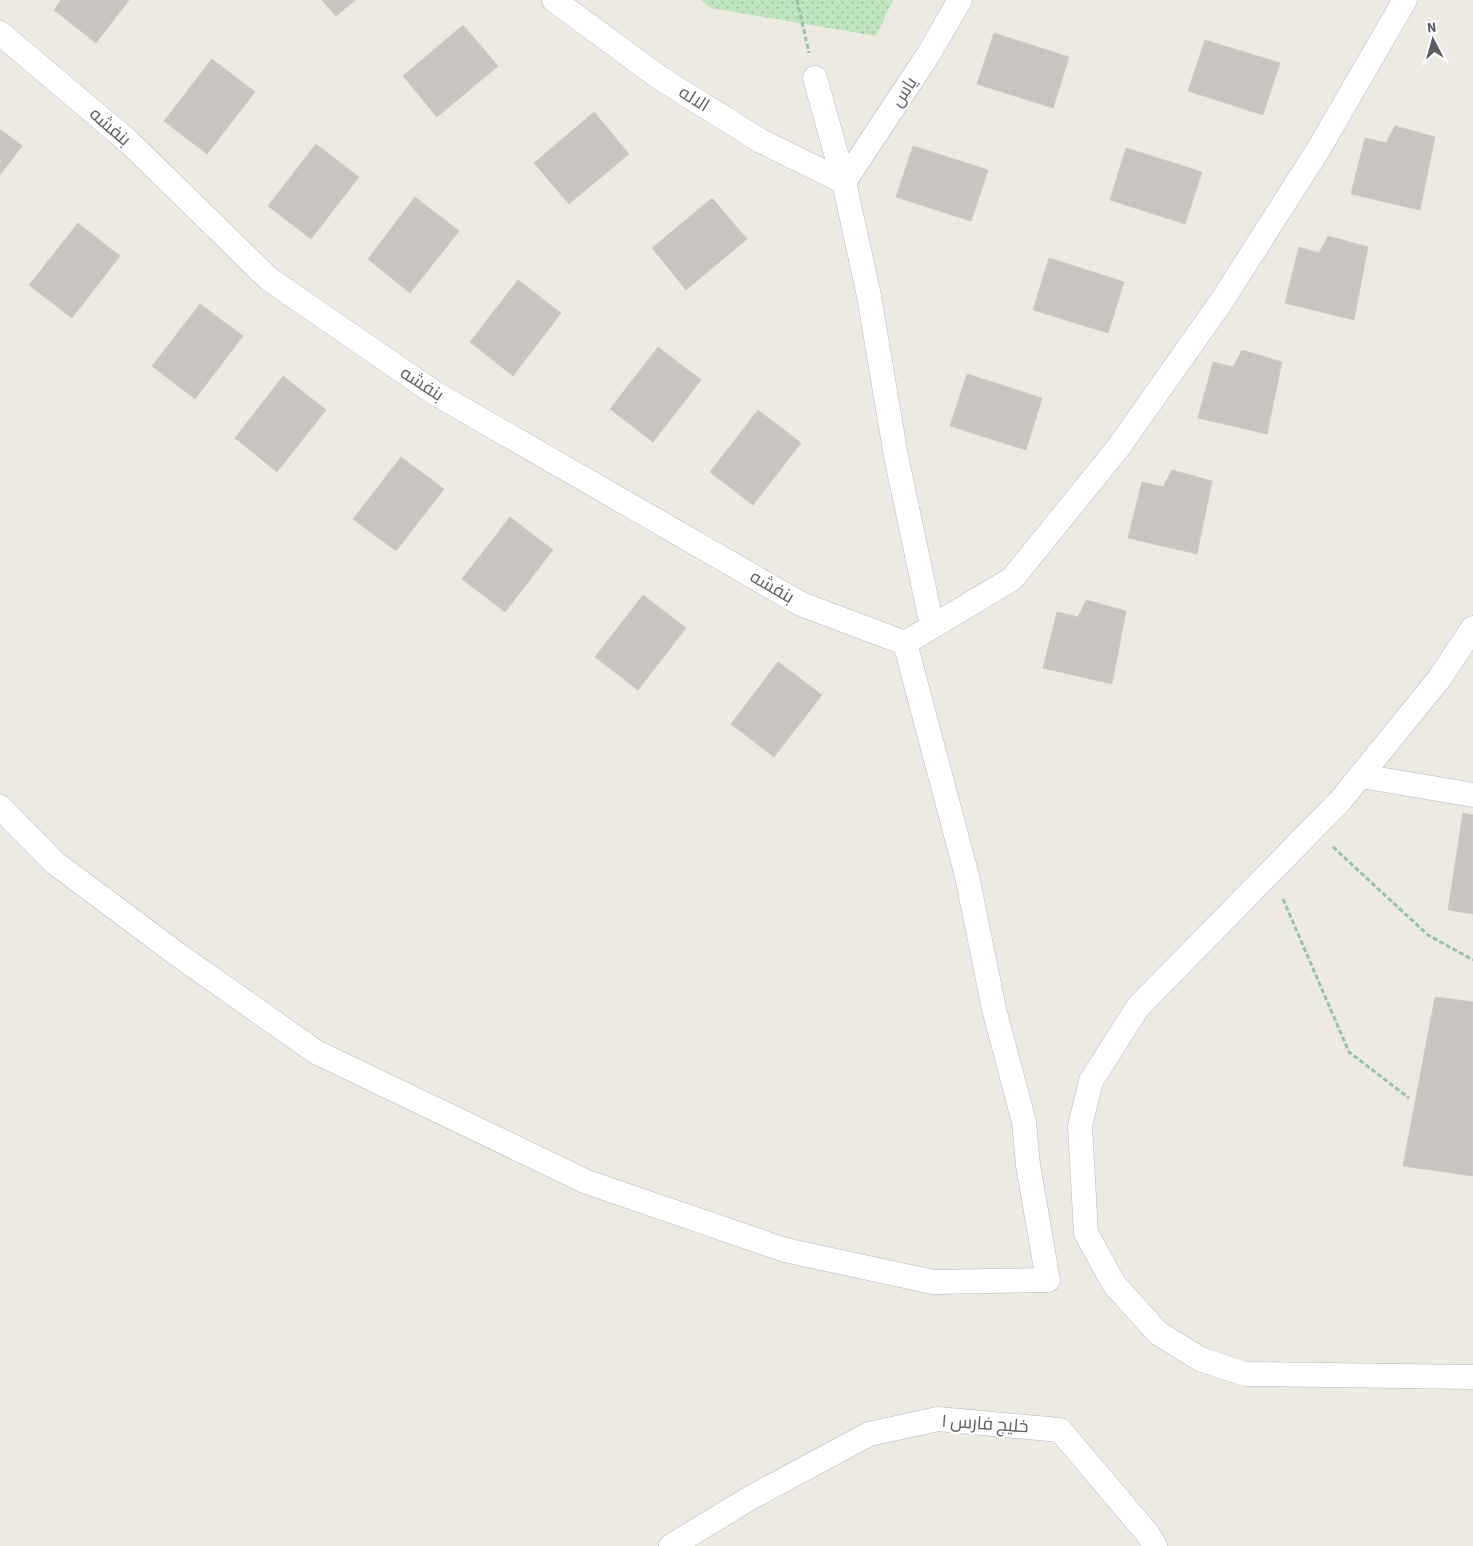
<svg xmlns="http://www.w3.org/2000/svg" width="1473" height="1546" font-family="'Source Sans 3',Cairo,sans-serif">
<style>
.park{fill:url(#park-dots)}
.building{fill:#c8c4bf;stroke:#d1cbc1}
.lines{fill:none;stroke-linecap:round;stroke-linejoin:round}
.minor-casing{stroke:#b5b8bc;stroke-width:25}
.path{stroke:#99c4a3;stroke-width:3;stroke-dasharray:5 2.5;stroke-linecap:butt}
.minor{stroke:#fff;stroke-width:24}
.labels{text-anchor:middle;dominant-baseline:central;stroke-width:5;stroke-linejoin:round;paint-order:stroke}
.street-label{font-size:18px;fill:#5a5e62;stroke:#fff}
</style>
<defs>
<pattern id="park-dots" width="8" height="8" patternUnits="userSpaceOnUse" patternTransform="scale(1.25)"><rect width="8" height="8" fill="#c0e4bf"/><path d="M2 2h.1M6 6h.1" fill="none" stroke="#9fbc9f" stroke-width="1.8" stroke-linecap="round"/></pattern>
</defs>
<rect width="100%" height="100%" fill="#edeae2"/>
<path class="park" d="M701,0H893L876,36L711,8Z"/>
<path class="building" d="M61,0H129L96,43L54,10Z
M322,0H355L336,16Z
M463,25L498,66L437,117L403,76Z
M994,33L1069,57L1053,108L977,84Z
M1205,40L1280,63L1263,115L1188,91Z
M212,59L255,92L207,154L164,121Z
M594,112L629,154L569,204L534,163Z
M1395,126L1435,137L1420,210L1351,194L1365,138L1386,143Z
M0,129L22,146L0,175Z
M316,144L359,177L311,239L268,206Z
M913,146L988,170L971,221L896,197Z
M1126,148L1202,172L1185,224L1110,200Z
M415,197L459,231L410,293L368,259Z
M712,198L747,239L686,290L652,248Z
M78,223L120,256L72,318L29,285Z
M1328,236L1368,247L1354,320L1285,303L1299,247L1319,253Z
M1049,258L1124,282L1108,333L1033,310Z
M518,280L561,313L513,376L470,342Z
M200,304L243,336L195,399L152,366Z
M658,347L701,380L653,442L610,409Z
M1242,350L1282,362L1267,434L1198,418L1213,362L1233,367Z
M967,374L1042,398L1026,450L950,426Z
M283,376L326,410L277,472L235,438Z
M758,410L801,443L753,505L710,472Z
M401,457L444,489L396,551L353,519Z
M1172,470L1212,481L1197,554L1128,538L1142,482L1163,487Z
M510,517L553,550L505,612L462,579Z
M643,595L686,628L638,690L595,657Z
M1086,600L1126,611L1112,684L1043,668L1057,612L1078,617Z
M778,662L822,695L774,757L731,724Z
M1463,813L1473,815V914L1448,910Z
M1435,997L1473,1002V1176L1403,1166Z"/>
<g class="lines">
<g class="minor-casing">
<path id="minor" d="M554,0L660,78L761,141L844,182L928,55L960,0
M0,33L129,142L269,279L433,392L801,604L905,643
M815,78L844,182L869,296L896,456L932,626
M1473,628L1439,679L1340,801L1138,1007L1091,1081L1080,1126L1086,1233L1114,1284L1158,1333L1200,1359L1245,1374L1473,1377
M905,643L1012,579L1118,448L1221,302L1318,150L1405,0
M1361,776L1473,795
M0,807L55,863L177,954L316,1052L587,1182L785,1250L933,1282L1048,1280L1028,1165L1024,1122L994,1009L967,876L905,643
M671,1546L750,1498L869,1434L938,1419L1060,1430L1147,1533L1155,1546"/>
</g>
<path class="path" d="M797,0L809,53
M1333,847L1428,935L1473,960
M1283,899L1349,1052L1409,1098"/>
<use href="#minor" class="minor"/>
</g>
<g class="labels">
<g class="street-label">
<text transform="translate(904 92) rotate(-56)">یاس</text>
<text transform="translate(694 99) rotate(32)">الاله</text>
<text transform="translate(110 127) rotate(41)">بنفشه</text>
<text transform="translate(422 384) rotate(33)">بنفشه</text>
<text transform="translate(772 587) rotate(30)">بنفشه</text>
<text transform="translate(985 1424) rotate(4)">خلیج فارس ۱</text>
</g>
</g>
<g transform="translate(1433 40) rotate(354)" stroke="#ffffff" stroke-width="4" paint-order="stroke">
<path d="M0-4L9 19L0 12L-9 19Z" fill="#5a5e62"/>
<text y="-8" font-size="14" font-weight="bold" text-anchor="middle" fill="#5a5e62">N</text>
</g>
</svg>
